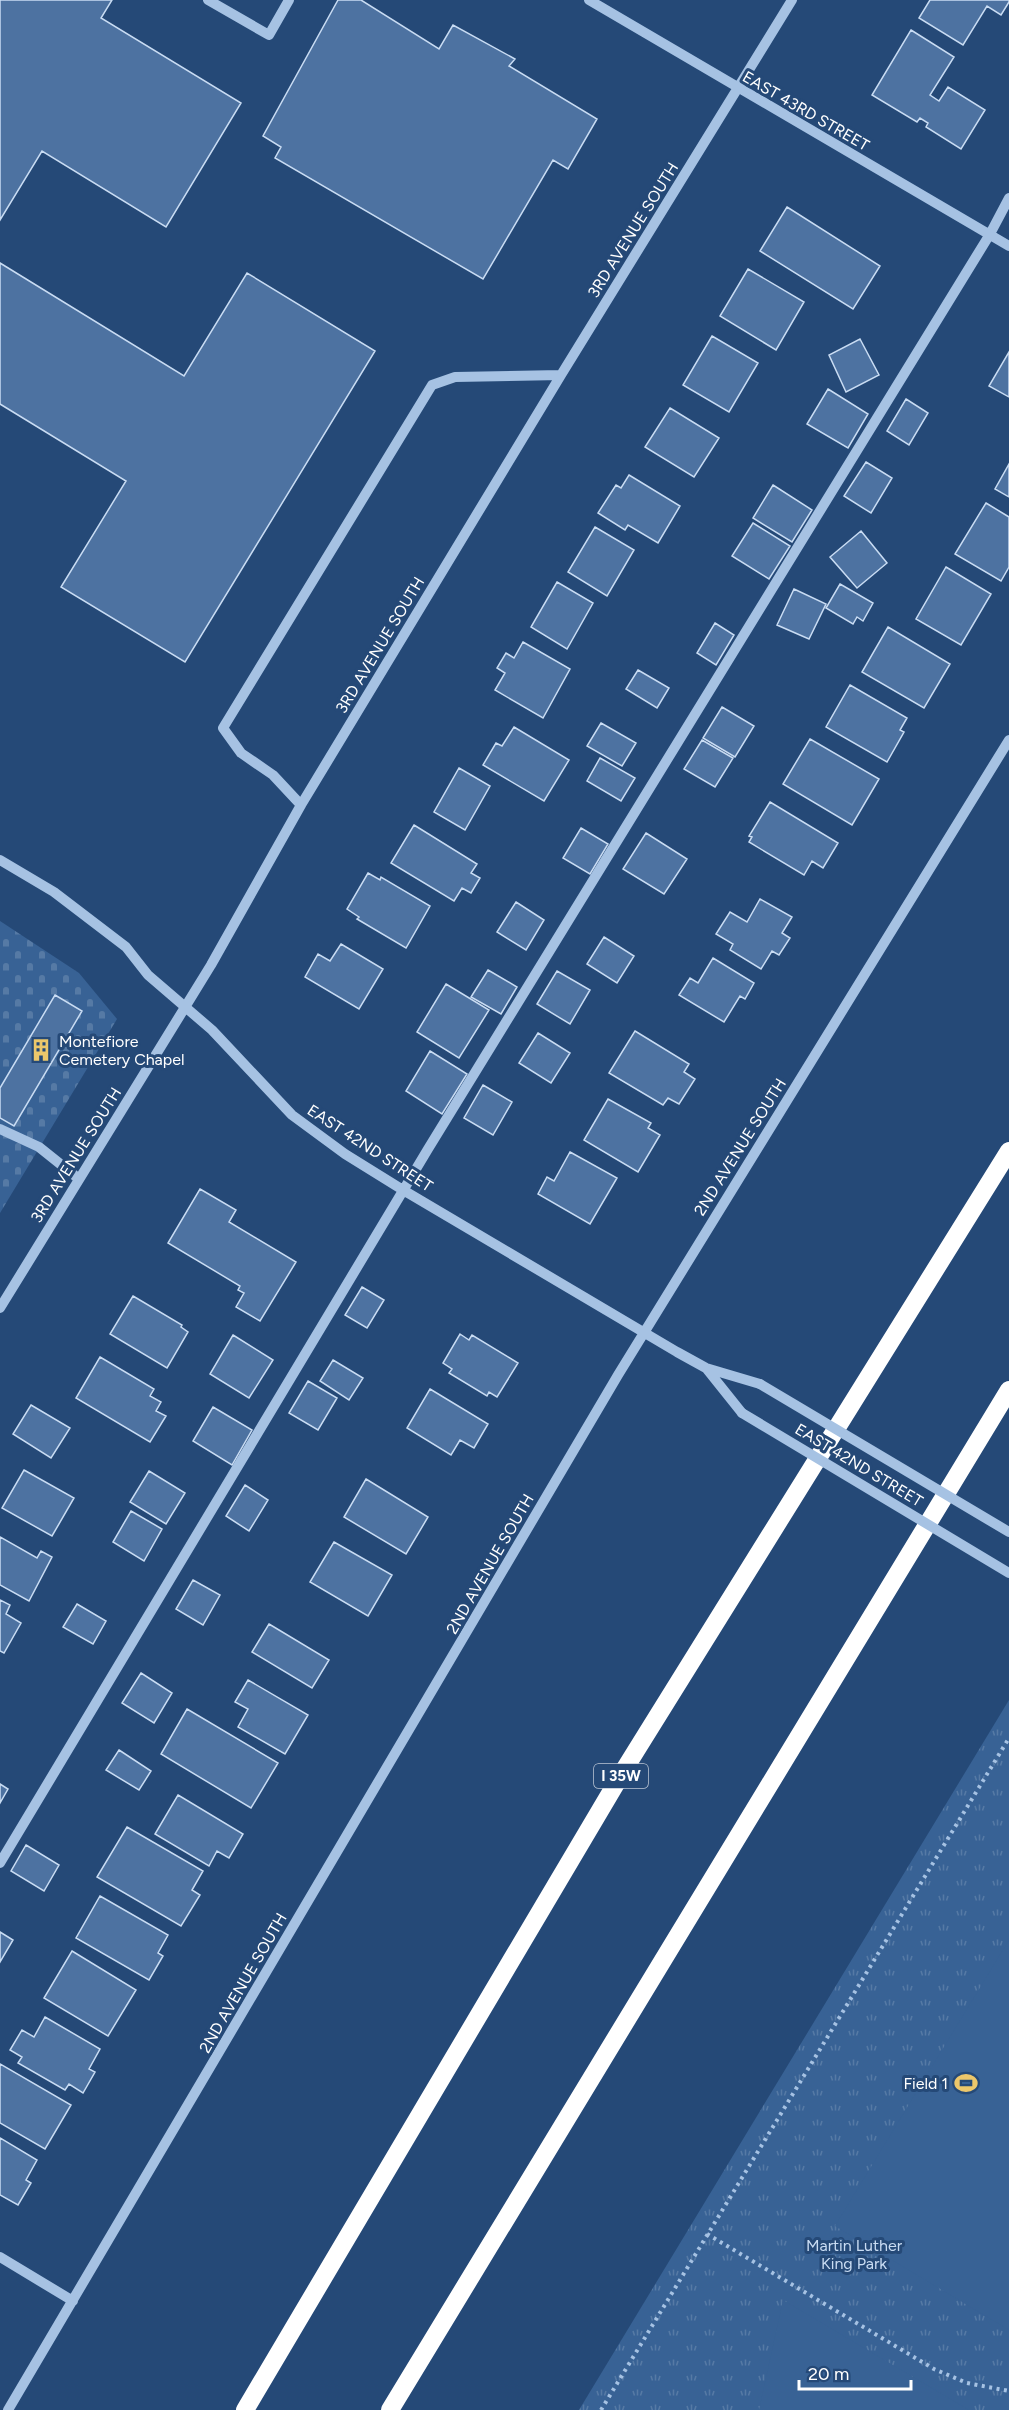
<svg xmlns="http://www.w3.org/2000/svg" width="1009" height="2410" font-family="Figtree,sans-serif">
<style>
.grass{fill:url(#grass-tufts)}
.cemetery{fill:url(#cemetery-stones)}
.pitch{fill:#386295}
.building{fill:#4d72a1;stroke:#c9dcf3;stroke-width:1.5}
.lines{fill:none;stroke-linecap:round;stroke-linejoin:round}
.path{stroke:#a6c2e3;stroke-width:4;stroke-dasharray:3 4.5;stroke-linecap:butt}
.minor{stroke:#a6c2e3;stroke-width:10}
.highway{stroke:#fff;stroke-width:18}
.minor-bridge{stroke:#a6c2e3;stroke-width:10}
.labels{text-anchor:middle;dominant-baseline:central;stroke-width:6;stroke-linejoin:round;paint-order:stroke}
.shield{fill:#254977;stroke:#bec8d6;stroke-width:1.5}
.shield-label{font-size:15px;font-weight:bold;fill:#fff}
.street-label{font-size:16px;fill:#fff;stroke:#254977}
.poi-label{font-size:16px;fill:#fff;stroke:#254977;text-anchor:start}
.park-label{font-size:16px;fill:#c9dcf3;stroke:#254977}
</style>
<defs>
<pattern id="grass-tufts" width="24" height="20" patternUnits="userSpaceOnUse" patternTransform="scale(1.5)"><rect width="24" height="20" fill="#386295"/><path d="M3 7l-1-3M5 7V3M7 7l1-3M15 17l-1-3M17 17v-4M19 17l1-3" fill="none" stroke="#567aa5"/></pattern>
<pattern id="cemetery-stones" width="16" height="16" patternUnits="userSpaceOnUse" patternTransform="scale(1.5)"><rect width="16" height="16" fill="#386295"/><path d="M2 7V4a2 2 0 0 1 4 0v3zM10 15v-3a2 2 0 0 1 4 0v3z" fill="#567aa5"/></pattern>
</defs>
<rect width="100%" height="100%" fill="#254977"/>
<path class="grass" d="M1009,1700V2410H579Z"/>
<path class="cemetery" d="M0,921L79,973L117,1019L0,1213Z"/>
<path class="pitch" d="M1009,1940V2330L835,2226Z
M783,2300L969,2410H759Z"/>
<path class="building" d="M0,0H112L101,18L241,103L166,227L42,151L0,220Z
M338,0H361L439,49L453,25L515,59L509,66L597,119L568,169L553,160L483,279L275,158L281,147L263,136Z
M930,0H1009V2L1001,15L987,6L963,45L919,18Z
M911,30L954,57L930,95L939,101L948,87L985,110L961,149L926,127L928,123L920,118L917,122L872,95Z
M787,207L880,266L853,309L760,251Z
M0,263L184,376L247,273L375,351L185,662L61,587L126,481L0,404Z
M748,269L804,302L776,350L720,316Z
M712,336L758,363L729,412L683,385Z
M860,339L879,375L846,392L829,355Z
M1009,352V397L989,386Z
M828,389L868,414L848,448L807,424Z
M906,399L928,413L909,445L887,431Z
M670,408L719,438L694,477L645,447Z
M866,462L892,478L871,513L844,496Z
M1009,464V497L995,489Z
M629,475L680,506L658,543L628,525L625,530L598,513L616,485L621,488Z
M773,485L812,510L792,542L753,518Z
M986,503L1009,517V567L1001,581L955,554Z
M753,523L790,546L769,579L732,556Z
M595,527L634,550L607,596L568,572Z
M861,531L887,563L857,588L830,557Z
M946,567L991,594L961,645L916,619Z
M557,582L593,603L567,649L531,627Z
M840,584L873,603L863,621L857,617L853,624L826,608Z
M794,589L826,604L809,639L777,625Z
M715,623L734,635L716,665L697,653Z
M888,627L950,664L924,708L862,672Z
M523,642L570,669L543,718L495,690L505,673L497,668L506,653L514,658Z
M638,670L669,688L657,708L626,689Z
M850,685L907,718L900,730L904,732L887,762L826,727Z
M722,707L754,726L735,757L703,738Z
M601,723L636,743L622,766L587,746Z
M514,727L569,760L544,801L483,765L496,743L502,746Z
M810,739L879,779L852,825L783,784Z
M702,740L733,758L715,787L684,769Z
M600,758L635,778L621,801L587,781Z
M459,768L490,786L465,830L434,812Z
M770,802L838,843L823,868L812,861L804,875L749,842L752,837L749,836Z
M414,825L477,864L471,873L480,878L471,893L462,888L454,901L391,863Z
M581,828L608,844L590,874L563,858Z
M646,833L687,859L664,894L623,869Z
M368,873L380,880L381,877L430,906L406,948L357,919L359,917L347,909Z
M760,899L792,917L782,933L790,938L779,955L772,951L761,969L730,950L733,944L716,934L730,912L747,922Z
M516,902L544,920L526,950L497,932Z
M604,937L634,956L617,983L587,964Z
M341,944L383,969L359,1009L305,977L318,954L330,961Z
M713,958L754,983L745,999L740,996L724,1022L679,995L690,978L698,983Z
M488,970L517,987L501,1014L471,997Z
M557,971L590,990L570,1024L537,1004Z
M446,984L489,1010L459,1058L417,1032Z
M55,995L82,1011L14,1126L0,1118V1088Z
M635,1031L689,1064L684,1072L695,1079L679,1104L668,1098L663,1105L609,1073Z
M538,1033L570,1053L551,1083L519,1063Z
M430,1051L467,1074L442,1114L406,1091Z
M483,1085L512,1102L493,1135L464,1118Z
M608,1099L651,1123L648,1128L660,1135L638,1172L584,1140Z
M570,1152L617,1178L590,1224L538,1194L547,1177L554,1181Z
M200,1189L236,1210L229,1222L296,1262L260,1321L236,1307L244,1293L238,1290L240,1286L168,1243Z
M362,1287L384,1300L367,1328L345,1315Z
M133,1296L182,1325L181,1327L188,1332L167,1368L110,1334Z
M460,1334L469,1340L472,1335L518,1363L497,1397L489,1392L487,1396L449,1373L452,1369L443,1363Z
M233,1335L273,1360L249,1398L210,1374Z
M100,1357L154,1389L150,1396L161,1402L156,1411L166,1416L150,1442L76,1398Z
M333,1360L363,1378L349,1400L320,1381Z
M308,1381L337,1398L318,1430L289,1413Z
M430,1389L488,1424L474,1448L460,1440L451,1455L407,1428Z
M31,1405L70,1428L51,1458L13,1434Z
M213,1407L252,1430L232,1465L193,1441Z
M24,1470L74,1498L52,1536L2,1508Z
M149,1471L185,1493L166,1524L130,1502Z
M366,1479L428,1517L406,1554L344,1517Z
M245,1485L268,1500L249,1531L226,1516Z
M131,1511L162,1529L144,1561L113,1542Z
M0,1537L37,1558L41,1551L52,1557L29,1601L0,1585Z
M334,1542L392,1575L368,1616L310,1582Z
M193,1580L220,1595L203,1625L176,1609Z
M0,1600L10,1605L6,1614L21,1623L4,1653L0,1651Z
M77,1604L106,1621L93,1644L63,1627Z
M269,1624L329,1660L312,1688L252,1652Z
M141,1673L172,1693L154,1723L122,1703Z
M248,1680L308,1715L285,1754L238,1727L248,1709L235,1702Z
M187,1709L278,1763L251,1808L161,1754Z
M119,1750L151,1771L139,1790L106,1770Z
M0,1784L8,1789L0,1803Z
M178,1795L243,1834L229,1858L217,1851L209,1866L155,1834Z
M127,1827L203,1871L192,1890L200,1895L181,1926L97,1877Z
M26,1845L59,1865L44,1891L11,1871Z
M100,1896L168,1935L158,1953L163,1956L149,1980L76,1938Z
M0,1932L13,1940L0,1962Z
M72,1951L136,1990L108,2036L44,1998Z
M45,2017L100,2049L89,2069L95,2072L83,2093L69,2084L65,2090L18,2063L22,2057L10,2050L22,2030L34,2037Z
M0,2064L71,2105L45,2149L0,2123Z
M0,2138L37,2160L26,2180L31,2183L18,2205L0,2195Z"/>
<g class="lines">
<path class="path" d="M707,2234L934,2369L967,2383L1009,2391
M601,2410L1009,1738"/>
<path class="minor" d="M208,0L269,35L289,0
M589,0L1009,246
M301,805L273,775L241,753L223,728L432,385L455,377L561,375
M0,860L54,892L126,947L148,975L212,1030L292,1115L345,1154L403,1190L677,1352L706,1368L760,1384
M0,1129L39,1147L79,1179
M0,1308L211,965L301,805L561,375L792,0
M706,1368L742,1413
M0,1863L428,1149L990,234L1009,198
M0,2257L73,2301
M8,2410L618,1375L1009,740"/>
<path class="highway" d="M245,2410L624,1770L1009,1151
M390,2410L1009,1390"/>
<path class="minor-bridge" d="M760,1384L1009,1532
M742,1413L1009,1573"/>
</g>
<defs>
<g id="building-bare" transform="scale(1.8)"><path d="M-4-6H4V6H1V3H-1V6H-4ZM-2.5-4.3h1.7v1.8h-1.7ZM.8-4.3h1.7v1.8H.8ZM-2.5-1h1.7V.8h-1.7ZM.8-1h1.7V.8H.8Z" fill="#ecc76b" stroke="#254977" stroke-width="2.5" paint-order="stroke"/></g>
<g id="stadium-bare" transform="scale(1.8)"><path d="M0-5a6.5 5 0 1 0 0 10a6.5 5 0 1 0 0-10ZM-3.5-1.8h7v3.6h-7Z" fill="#ecc76b" stroke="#254977" stroke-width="2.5" paint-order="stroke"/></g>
</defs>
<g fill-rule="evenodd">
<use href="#building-bare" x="41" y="1050"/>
<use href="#stadium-bare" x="966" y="2083"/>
</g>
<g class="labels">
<rect class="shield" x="594" y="1764" width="54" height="24" rx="4.5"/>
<g class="shield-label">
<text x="621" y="1776">I 35W</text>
</g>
<g class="street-label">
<text transform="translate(806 111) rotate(30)">EAST 43RD STREET</text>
<text transform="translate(633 230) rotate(-58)">3RD AVENUE SOUTH</text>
<text transform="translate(380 645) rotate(-59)">3RD AVENUE SOUTH</text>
<text transform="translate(740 1147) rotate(-58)">2ND AVENUE SOUTH</text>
<text transform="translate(370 1148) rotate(33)">EAST 42ND STREET</text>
<text transform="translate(76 1155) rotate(-58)">3RD AVENUE SOUTH</text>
<text transform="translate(859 1465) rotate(31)">EAST 42ND STREET</text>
<text transform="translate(490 1564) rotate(-60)">2ND AVENUE SOUTH</text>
<text transform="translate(243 1983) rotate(-60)">2ND AVENUE SOUTH</text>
</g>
<g class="poi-label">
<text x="59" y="1041">Montefiore<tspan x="59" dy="18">Cemetery Chapel</tspan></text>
<text x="948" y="2083" text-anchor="end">Field 1</text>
</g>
<g class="park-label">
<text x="854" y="2245">Martin Luther<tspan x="854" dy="18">King Park</tspan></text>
</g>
</g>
<path d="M799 2380v9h112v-9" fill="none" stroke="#ffffff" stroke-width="3"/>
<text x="808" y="2380" font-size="18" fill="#ffffff" stroke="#254977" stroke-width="4.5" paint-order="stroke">20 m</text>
</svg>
